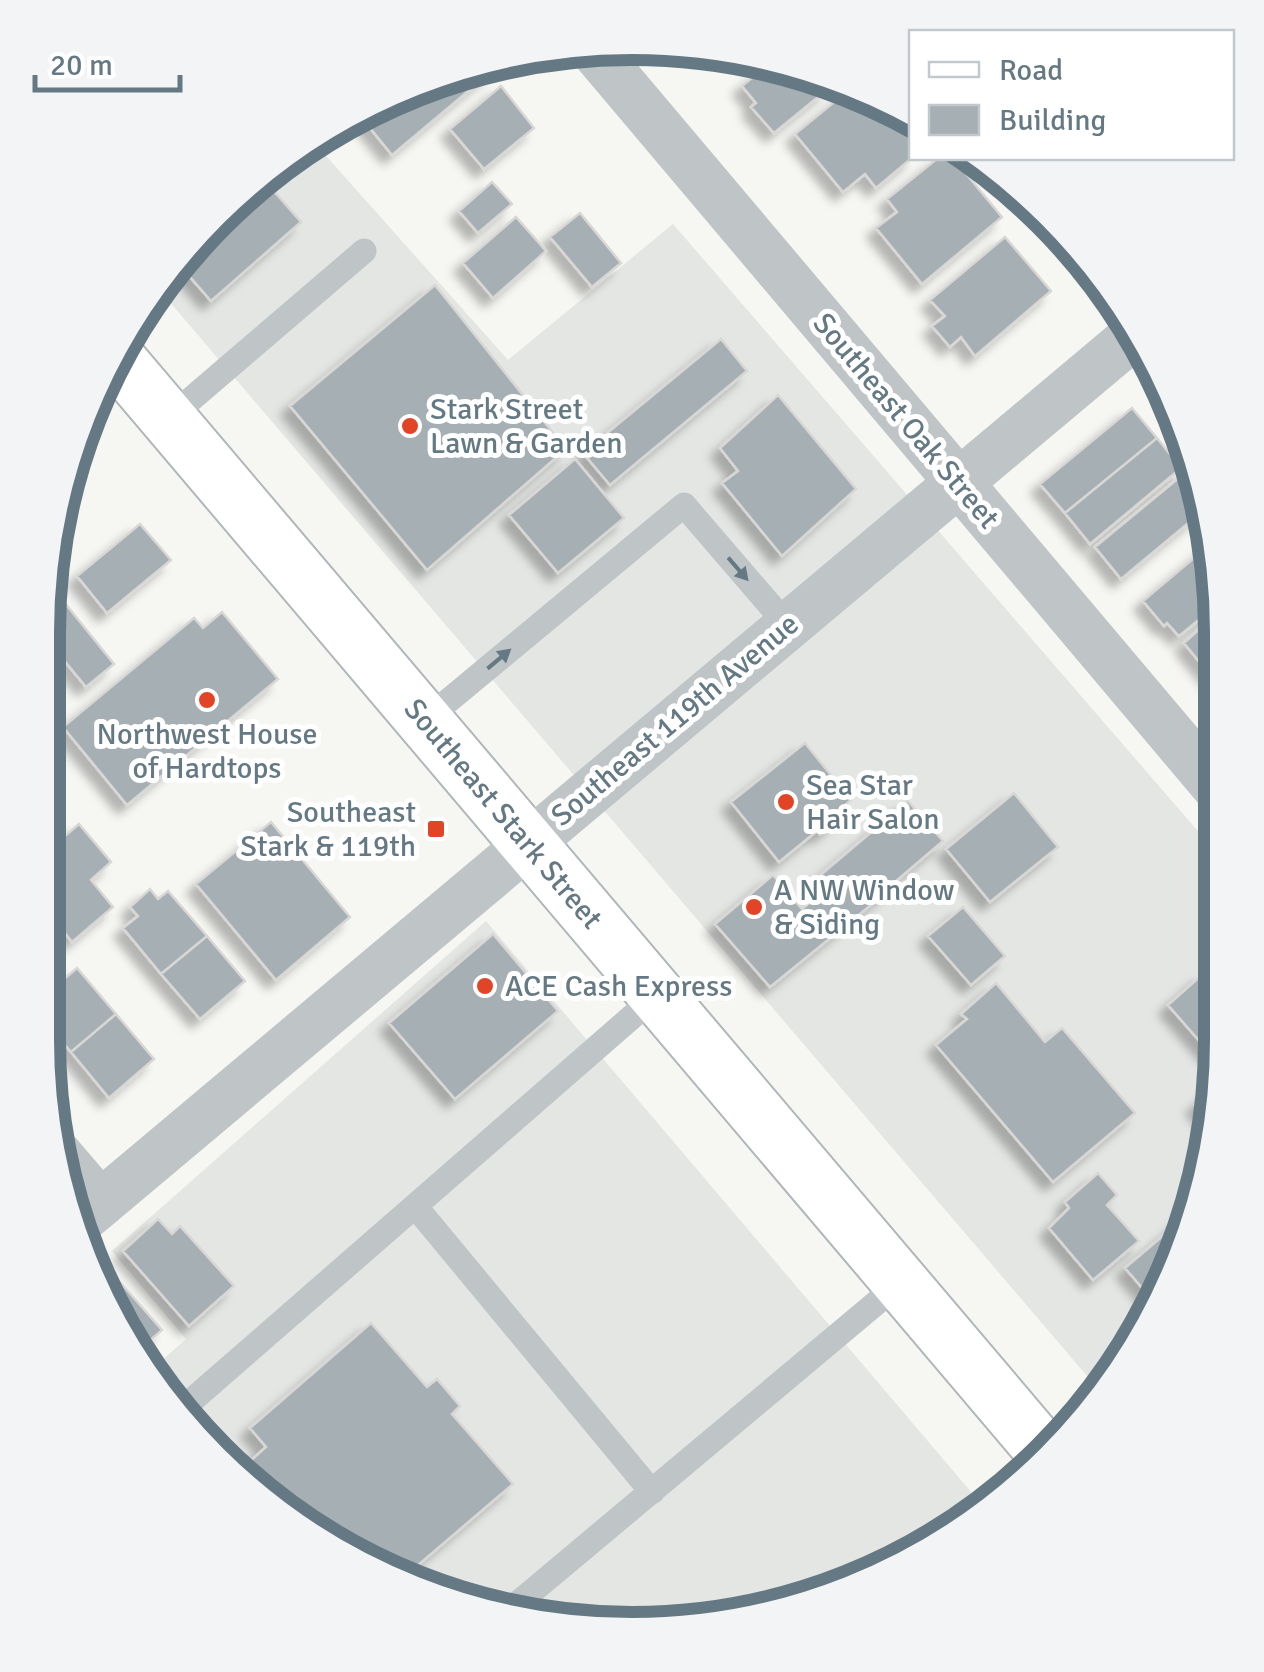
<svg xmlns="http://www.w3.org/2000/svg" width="1264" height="1672" font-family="Signika,sans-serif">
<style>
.built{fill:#e4e6e4}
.building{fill:#a6b0b4;stroke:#d8d7d5;stroke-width:2.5;filter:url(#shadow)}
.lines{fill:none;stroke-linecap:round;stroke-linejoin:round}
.primary-casing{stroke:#b0b6b9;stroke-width:59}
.lane{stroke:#bfc4c7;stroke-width:25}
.street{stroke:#bfc4c7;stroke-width:48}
.primary{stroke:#fff;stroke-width:55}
.oneway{fill:#657984}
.poi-dot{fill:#e14427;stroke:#fff;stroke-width:4}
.labels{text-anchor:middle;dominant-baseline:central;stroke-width:10;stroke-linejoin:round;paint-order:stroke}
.poi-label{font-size:30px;fill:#657984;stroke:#fff;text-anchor:start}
.street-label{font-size:30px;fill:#657984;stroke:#fff}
.rim{fill:none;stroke:#657984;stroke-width:12}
</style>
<defs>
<filter id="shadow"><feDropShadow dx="-9" dy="9" stdDeviation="5" flood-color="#0004"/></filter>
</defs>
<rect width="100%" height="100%" fill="#f6f6f3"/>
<path class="built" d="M311,139L508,360L673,224L1216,852V1118L1177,1265L1122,1367L1099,1390L157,287L164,274L304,142Z
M486,921L983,1506L960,1530L822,1598L670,1628L516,1618L371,1568L243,1483L151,1370L186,1339L112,1251Z"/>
<path class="building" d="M770,63L829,88L774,133L751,107L756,103L742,86Z
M486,66L491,72L392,155L362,118Z
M501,86L534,128L484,169L450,129Z
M844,94L912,122V158L876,188L865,174L843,192L795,134Z
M938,158H953L1002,217L922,284L876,228L897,212L887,199Z
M264,180L301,222L211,301L177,262Z
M492,182L512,204L478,233L459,211Z
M580,213L621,263L592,287L550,237Z
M516,217L546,251L493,298L463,263Z
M1005,237L1051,291L975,356L961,337L950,347L932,326L945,316L930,300Z
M435,285L566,449L427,570L290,406Z
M721,339L747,371L610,485L583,453Z
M778,395L856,489L782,556L722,483L738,471L720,448Z
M1132,408L1157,438L1065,513L1040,484Z
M1157,438L1181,468L1090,544L1065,513Z
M575,459L624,518L558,573L509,515Z
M1186,472L1198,486L1204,510L1121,579L1095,547Z
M140,524L171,560L107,613L77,576Z
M1213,542L1217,556V605L1179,636L1167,623L1164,626L1143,601Z
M60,597L114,664L86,687L58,653L44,665V610Z
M222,612L278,679L127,805L63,727L194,618L203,628Z
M1217,613L1216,680L1215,681L1184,643Z
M805,743L851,800L832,816L836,822L820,834L817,831L779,862L731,802Z
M1014,793L1058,847L990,902L946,849Z
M908,801L943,841L896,881L898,883L770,987L715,924L773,875L802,909L826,889L817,878Z
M271,822L350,917L276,980L196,884Z
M79,824L111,862L91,880L113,907L72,942L50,914L43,920V834L53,846Z
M150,889L158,899L168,891L207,936L161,974L123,928L138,916L130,907Z
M963,907L1005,956L971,985L928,936Z
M493,934L558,1011L455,1099L389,1023Z
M207,936L245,981L200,1019L161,974Z
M77,968L116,1014L71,1052L43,1019V981L55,971L62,981Z
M1204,973L1216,987V1060L1168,1005Z
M996,983L1045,1042L1062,1028L1135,1113L1053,1182L936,1045L967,1019L961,1014Z
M116,1014L154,1059L109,1098L71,1052Z
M1216,1087V1118L1214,1127L1195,1105Z
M1098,1173L1117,1195L1107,1205L1139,1241L1093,1280L1049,1228L1069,1208L1065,1202Z
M1191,1212L1177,1265L1156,1304L1125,1268Z
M158,1219L172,1234L180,1226L234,1286L189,1326L123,1251Z
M112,1273L162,1330L136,1353L122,1335L100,1283Z
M371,1323L427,1387L437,1379L460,1406L452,1414L513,1484L418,1565L434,1583L429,1588L371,1568L243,1483L236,1474L266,1447L250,1428Z"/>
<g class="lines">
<g class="primary-casing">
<path id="primary" d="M120,362L1041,1448"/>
</g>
<path class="lane" d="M168,419L364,251
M424,721L684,505L788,626
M415,1206L652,1492
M182,1409L657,995
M505,1614L900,1283"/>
<path class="street" d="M597,54L1216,787
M58,1154L100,1203
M76,1224L1137,333"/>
<use href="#primary" class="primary"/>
</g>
<defs><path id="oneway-solid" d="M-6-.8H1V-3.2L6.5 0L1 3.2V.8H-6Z" transform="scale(2.5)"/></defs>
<g class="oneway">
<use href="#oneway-solid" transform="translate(738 569) rotate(49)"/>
<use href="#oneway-solid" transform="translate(499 659) rotate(-40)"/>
</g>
<g class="poi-dot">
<circle cx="410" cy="426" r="10"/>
<circle cx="207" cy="700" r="10"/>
<circle cx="786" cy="802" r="10"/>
<rect x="426" y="819" width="20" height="20" rx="5"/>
<circle cx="754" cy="907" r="10"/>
<circle cx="485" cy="986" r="10"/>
</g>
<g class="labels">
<g class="poi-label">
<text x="430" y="409">Stark Street<tspan x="430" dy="34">Lawn &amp; Garden</tspan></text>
<text x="207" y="734" text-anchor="middle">Northwest House<tspan x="207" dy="34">of Hardtops</tspan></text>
<text x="806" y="785">Sea Star<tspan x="806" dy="34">Hair Salon</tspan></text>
<text x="416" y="812" text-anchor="end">Southeast<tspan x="416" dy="34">Stark &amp; 119th</tspan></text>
<text x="774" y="890">A NW Window<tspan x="774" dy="34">&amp; Siding</tspan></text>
<text x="505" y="986">ACE Cash Express</text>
</g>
<g class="street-label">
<text transform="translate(906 421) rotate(50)">Southeast Oak Street</text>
<text transform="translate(675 720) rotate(-40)">Southeast 119th Avenue</text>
<text transform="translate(503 814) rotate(50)">Southeast Stark Street</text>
</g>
</g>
<path d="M0 0H1264V1672H0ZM632 60H632A572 572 0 0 1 1204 632V1040A572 572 0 0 1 632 1612H632A572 572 0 0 1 60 1040V632A572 572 0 0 1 632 60Z" fill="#f3f4f5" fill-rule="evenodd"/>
<path class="rim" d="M632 60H632A572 572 0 0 1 1204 632V1040A572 572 0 0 1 632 1612H632A572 572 0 0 1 60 1040V632A572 572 0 0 1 632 60Z"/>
<rect x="909" y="30" width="325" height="130" fill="#ffffff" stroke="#c1c9ce" stroke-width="2.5"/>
<rect x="929" y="62" width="50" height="15" fill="#ffffff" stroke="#c1c9ce" stroke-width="2.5"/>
<text x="999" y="80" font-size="30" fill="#657984">Road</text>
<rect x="929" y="105" width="50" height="30" fill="#a6b0b4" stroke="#c1c9ce" stroke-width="2.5"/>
<text x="999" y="130" font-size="30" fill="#657984">Building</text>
<path d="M35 75v15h145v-15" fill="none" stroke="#657984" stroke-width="5"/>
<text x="50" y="75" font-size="30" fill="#657984" stroke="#ffffff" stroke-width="8" paint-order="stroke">20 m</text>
</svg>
